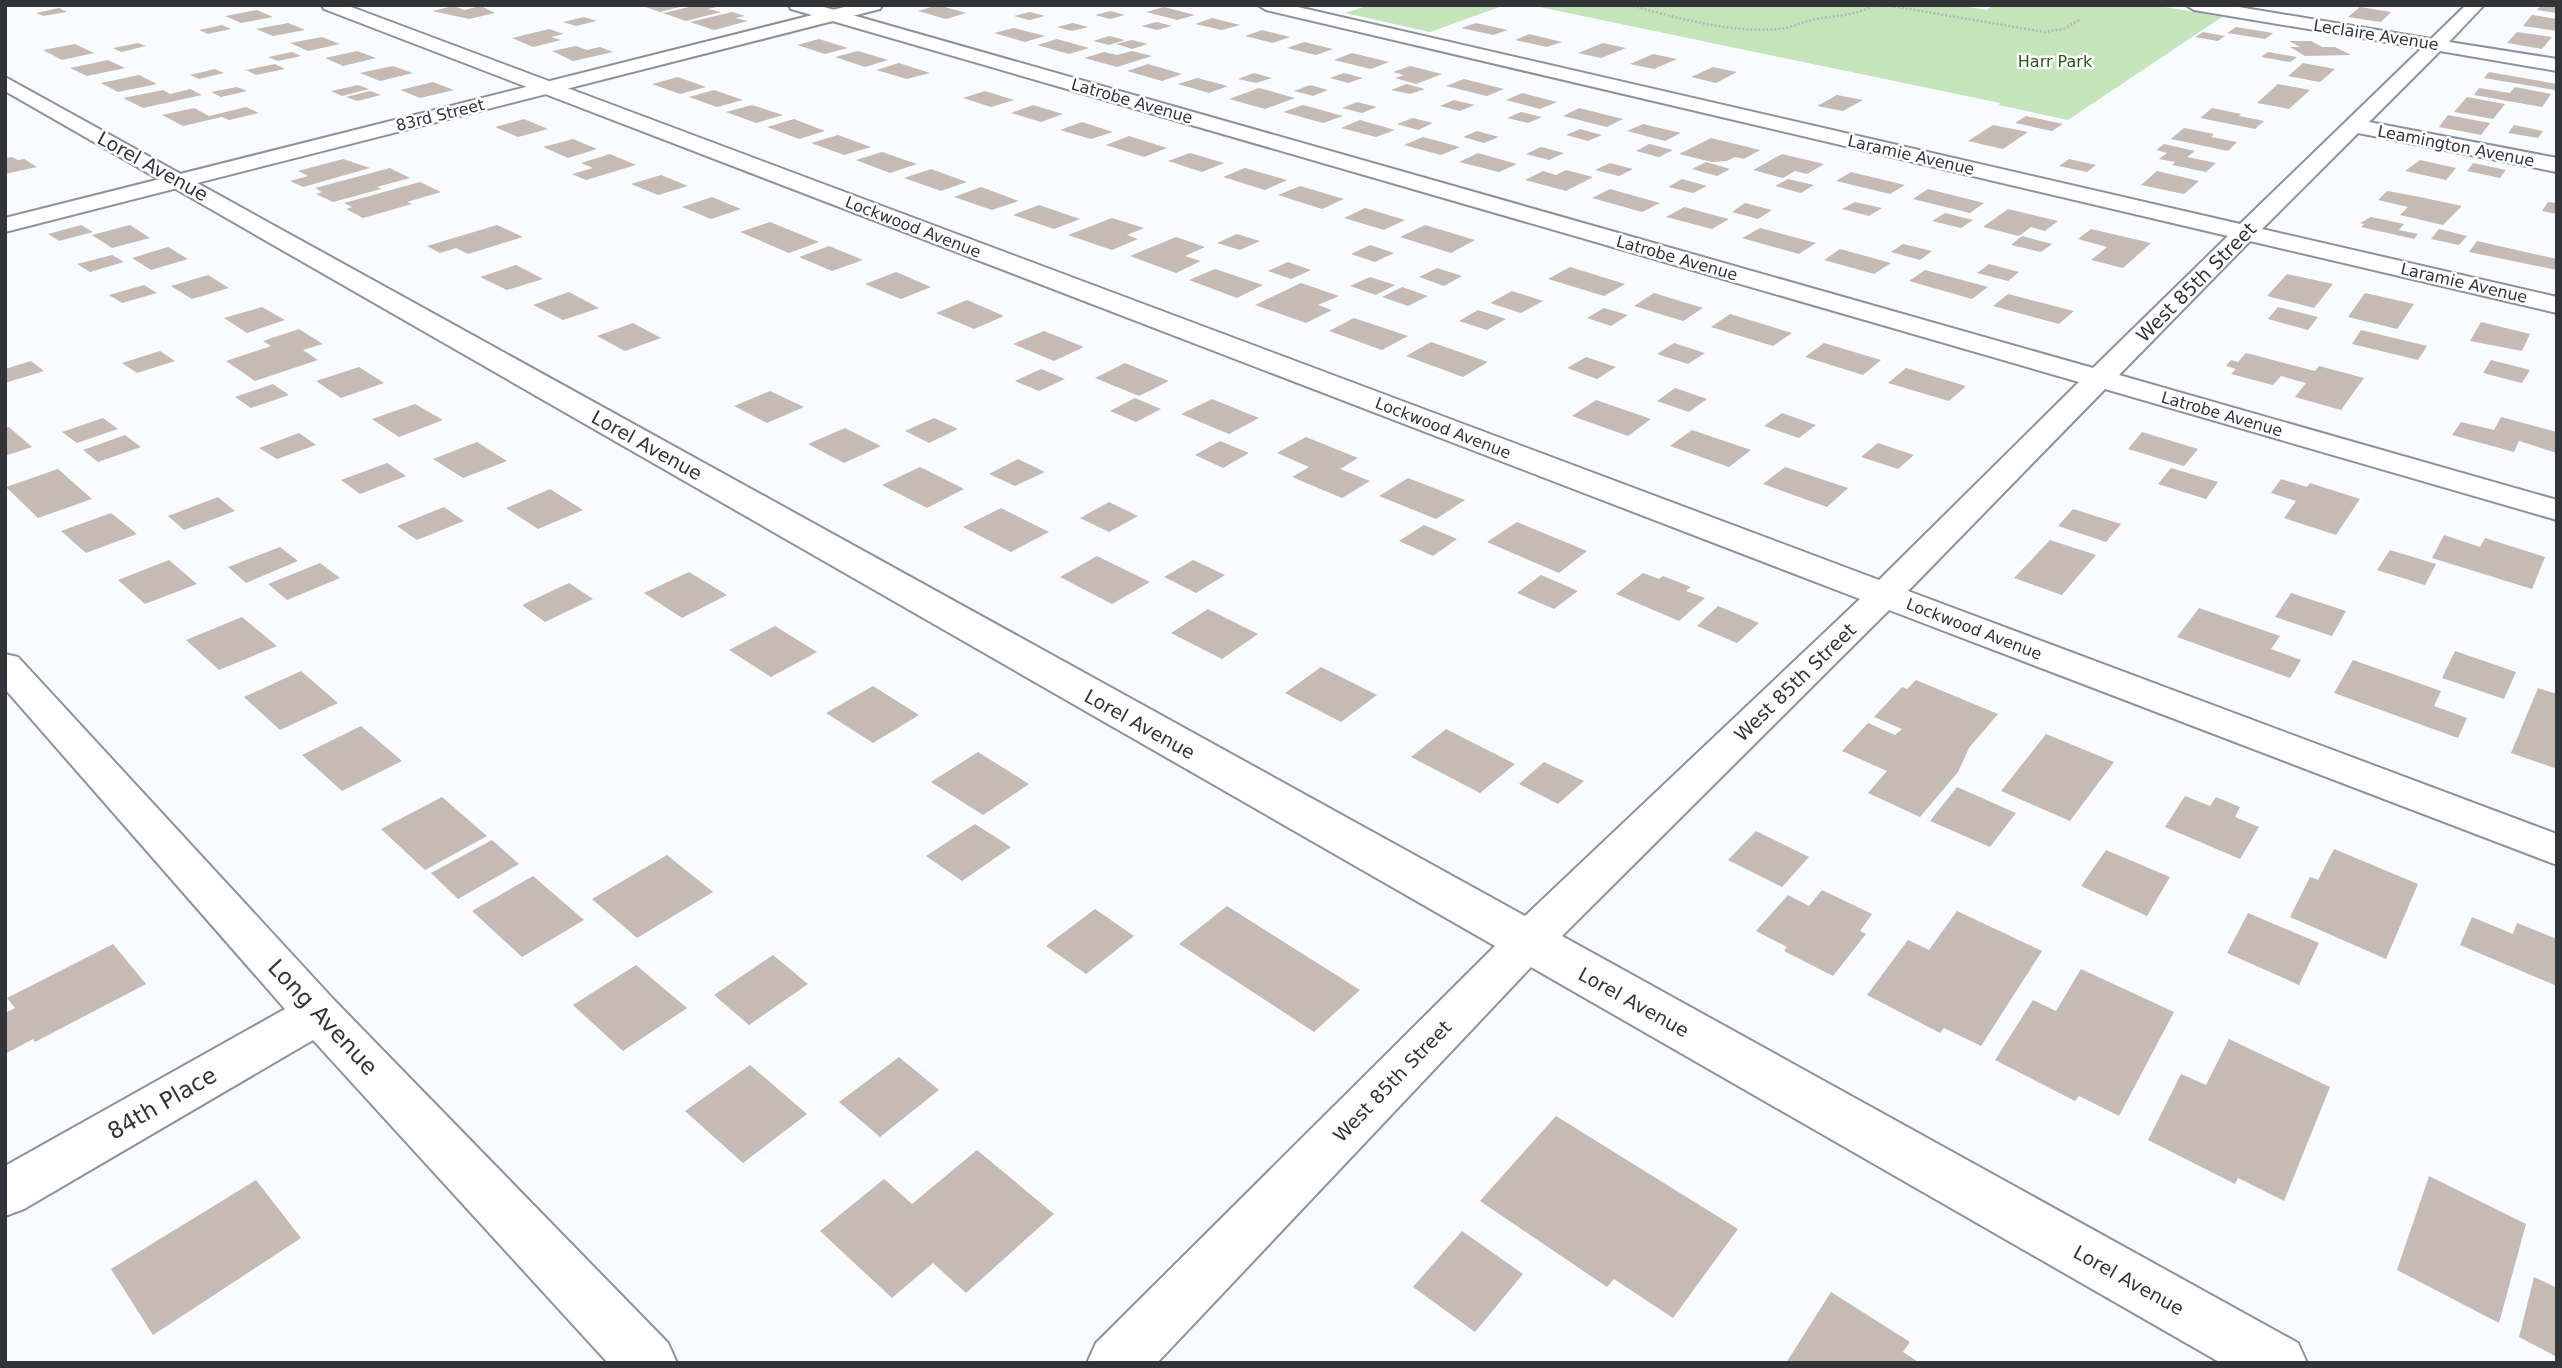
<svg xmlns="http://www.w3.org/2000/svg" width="2562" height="1368" font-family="'DejaVu Sans',sans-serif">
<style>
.green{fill:#c4e4ba}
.building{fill:#c6bbb4}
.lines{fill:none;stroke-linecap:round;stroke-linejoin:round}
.minor-casing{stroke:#8c929c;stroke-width:4}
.tertiary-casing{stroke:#8c929c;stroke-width:4}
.path{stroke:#b4b7bb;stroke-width:2.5;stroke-dasharray:2 2;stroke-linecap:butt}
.minor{fill:#fff;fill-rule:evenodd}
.tertiary{fill:#fff;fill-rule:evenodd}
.labels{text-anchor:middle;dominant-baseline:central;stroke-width:5;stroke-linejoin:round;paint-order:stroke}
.far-street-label{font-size:16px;fill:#323438;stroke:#fff}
.far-park-label{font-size:16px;fill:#285715;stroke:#fff}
.street-label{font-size:19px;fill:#323438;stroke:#fff}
.near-street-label{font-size:23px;fill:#323438;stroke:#fff}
</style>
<rect width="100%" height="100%" fill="#f8fbff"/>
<path class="green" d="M1369,5H1505L1430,32L1345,13Z
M1530,5H1960L1986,10L1994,5H2154L2222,17L2068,120L1999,105L2000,103Z"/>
<path class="building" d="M640,5H684V6L660,12Z
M698,5H710L717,7L708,9L721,12L686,21L663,13Z
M938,5L966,13L946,19L918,11Z
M2542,5H2557V13L2537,10Z
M454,6L464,10L481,6L495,13L469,19L432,11Z
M1164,7L1195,15L1177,20L1146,12Z
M2360,7L2391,12L2381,22L2348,17Z
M59,8L67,12L43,16L36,13Z
M257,10L273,17L241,23L225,16Z
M1110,11L1125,15L1110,19L1095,15Z
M732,12L745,16L735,18L748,21L714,30L690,22Z
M1030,12L1045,16L1029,20L1014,16Z
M2532,15L2557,19V31L2523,26Z
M584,17L597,21L576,26L563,22Z
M1212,18L1240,25L1222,30L1195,24Z
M1157,22L1172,26L1157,30L1141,26Z
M288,23L305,30L273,36L256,29Z
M1073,23L1088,27L1072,31L1057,27Z
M1476,23L1508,30L1493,35L1461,28Z
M222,25L231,29L208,34L199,30Z
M2236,27L2273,33L2265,39L2227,33Z
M1014,28L1045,36L1025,42L994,33Z
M549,29L564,34L551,37L561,40L533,47L512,38Z
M1262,30L1290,37L1273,43L1245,36Z
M2203,32L2225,36L2218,41L2195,37Z
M2517,32L2552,37L2542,49L2507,43Z
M1529,34L1562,42L1547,47L1515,40Z
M1109,36L1125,40L1109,45L1093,41Z
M322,37L340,44L308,51L290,43Z
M819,39L848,48L825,54L797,45Z
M1057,39L1089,48L1069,54L1037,45Z
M1132,40L1148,44L1132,49L1116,44Z
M2289,41H2311L2322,47H2335L2351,55L2305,56L2290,47H2300Z
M1304,42L1333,49L1316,55L1287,48Z
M138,43L146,46L121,52L113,48Z
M1603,43L1626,48L1601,58L1578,53Z
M75,44L94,53L62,60L43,50Z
M576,46L587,50L600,47L613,52L573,61L552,51Z
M357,51L376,58L343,66L325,58Z
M858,51L888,60L865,67L835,57Z
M1132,51L1152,56L1117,67L1084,58L1104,52L1117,55Z
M292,52L301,56L278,61L268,57Z
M2268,52L2297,57L2290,62L2261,57Z
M1352,53L1389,62L1371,69L1334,60Z
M1653,54L1677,59L1654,69L1630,64Z
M108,60L125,68L87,76L70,68Z
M899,63L930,73L907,79L876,70Z
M2303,63L2335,69L2320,82L2288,76Z
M275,64L285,69L256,75L246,70Z
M1148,64L1182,74L1162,81L1127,71Z
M393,66L413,73L380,81L360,73Z
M1410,66L1442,74L1416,84L1395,78L1404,75L1393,72Z
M1713,67L1737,72L1716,83L1691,77Z
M215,69L224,73L199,79L190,75Z
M2489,72L2557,84V87L2555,90L2484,78Z
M1254,73L1272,78L1256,83L1238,79Z
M1344,73L1363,78L1348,83L1330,78Z
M139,75L157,84L118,92L101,83Z
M678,77L706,87L680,94L652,84Z
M1197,78L1228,86L1209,93L1178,84Z
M1464,79L1504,89L1487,96L1446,86Z
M433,82L454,90L420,98L400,90Z
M1406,84L1425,89L1410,94L1391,90Z
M2278,84L2310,90L2289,109L2257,103Z
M358,85L369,89L342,96L331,91Z
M1310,85L1328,90L1313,96L1294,91Z
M237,87L247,91L221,97L211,92Z
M2515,87L2551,94L2542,107L2474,95L2479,88L2510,93Z
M1259,88L1295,98L1265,109L1229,99Z
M190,89L202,95L143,108L123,98L163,90L170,94Z
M714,90L743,100L717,107L689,97Z
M370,91L381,95L357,101L346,97Z
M985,91L1014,100L991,107L963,98Z
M1522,93L1557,102L1540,109L1506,100Z
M1837,95L1863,100L1843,111L1817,106Z
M2467,97L2505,104L2493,119L2454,112Z
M1454,100L1475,105L1460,111L1440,106Z
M1357,102L1377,107L1362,113L1342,108Z
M752,105L783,115L756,123L726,112Z
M1033,105L1063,114L1041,122L1011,113Z
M1303,105L1343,116L1323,123L1283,112Z
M246,107L259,113L229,120L222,117L183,126L162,115L194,108L209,116Z
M1579,108L1623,119L1607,127L1563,116Z
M2212,108L2241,114L2239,116L2264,121L2255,129L2200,118Z
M1521,112L1542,117L1528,123L1507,118Z
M2448,115L2490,123L2481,135L2439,127Z
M2026,116L2063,124L2052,131L2015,123Z
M1413,118L1433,123L1418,130L1397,124Z
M524,119L548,129L518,137L495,127Z
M794,119L825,131L799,139L767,127Z
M1360,120L1395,130L1376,137L1341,128Z
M1082,122L1113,132L1091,139L1060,130Z
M1643,124L1681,133L1665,141L1627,131Z
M1993,125L2028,132L2003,149L1968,141Z
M2514,125L2543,131L2538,138L2508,133Z
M2184,128L2214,134L2211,137L2237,142L2228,151L2171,139Z
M1580,129L1602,135L1588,141L1566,135Z
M1477,131L1499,137L1484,143L1463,137Z
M838,135L871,147L844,155L811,143Z
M1129,136L1167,148L1144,157L1106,145Z
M1423,137L1460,147L1441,155L1404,145Z
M1711,138L1760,150L1744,159L1735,157L1727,161L1712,162L1679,154Z
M573,139L597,149L568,158L543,147Z
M1649,144L1673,150L1659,157L1636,151Z
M2164,144L2195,151L2187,157L2216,163L2206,172L2172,165L2175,162L2159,159L2167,153L2156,150Z
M1541,147L1564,153L1549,160L1526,154Z
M882,152L917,164L890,173L856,160Z
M1190,153L1224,163L1202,172L1168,161Z
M1478,153L1517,164L1499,172L1459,162Z
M610,154L636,165L586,180L572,174L593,168L581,163Z
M1782,154L1824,164L1807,174L1795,171L1783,178L1753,170Z
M12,157L18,160L24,159L37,167L5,174V158Z
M343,159L370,168L303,187L290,181L308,176L298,171Z
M2069,159L2096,165L2087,172L2059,166Z
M2420,160L2456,168L2446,180L2405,171Z
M1706,162L1730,169L1717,176L1692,169Z
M1610,163L1633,169L1619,176L1595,170Z
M2473,163L2506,170L2500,178L2467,171Z
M390,168L410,178L377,187L381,189L333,202L316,194L322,192L315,188Z
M1245,168L1287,180L1265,190L1223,177Z
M931,169L967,182L941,191L904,178Z
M1566,170L1593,177L1566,191L1525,180L1543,171L1556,175Z
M2157,171L2199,181L2184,194L2141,185Z
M1851,172L1905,185L1890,194L1836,181Z
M661,175L688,186L658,195L631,184Z
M1682,179L1707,186L1693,193L1668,187Z
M1788,179L1814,185L1801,193L1775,186Z
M420,182L441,192L407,202L412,204L363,218L346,209L352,207L344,203Z
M1300,186L1344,199L1322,209L1278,195Z
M981,187L1019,201L992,210L954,197Z
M1610,189L1660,203L1642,212L1592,198Z
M1928,189L1984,203L1970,213L1913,199Z
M2387,191L2415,196L2462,206L2443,225L2400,215L2408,207L2378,200Z
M712,197L741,209L711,219L682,207Z
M1855,202L1882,208L1869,216L1842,209Z
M2548,202L2557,203V214L2542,211Z
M1745,203L1772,210L1758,219L1732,212Z
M1039,205L1080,219L1054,229L1013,215Z
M1684,207L1729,219L1712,229L1666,217Z
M1365,208L1405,220L1384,230L1344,218Z
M2008,209L2058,221L2045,231L2031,227L2019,236L1983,227Z
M1945,213L1973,220L1961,228L1932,221Z
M2371,217L2404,224L2399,230L2418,234L2414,239L2361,227L2364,224L2360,223Z
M1112,218L1144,228L1127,235L1138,239L1112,250L1068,235Z
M770,222L819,242L789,253L740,232Z
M81,225L93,232L59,241L48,234Z
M130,225L150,238L112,248L92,235Z
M497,225L523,237L468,254L456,248L440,253L427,246Z
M1425,225L1475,240L1451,253L1400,237Z
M1760,228L1816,243L1799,254L1742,238Z
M2091,229L2151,243L2123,268L2091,260L2107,247L2078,239Z
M2439,229L2467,236L2459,245L2431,239Z
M1237,234L1260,241L1240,250L1217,243Z
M2022,236L2052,244L2041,252L2011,245Z
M1176,237L1205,247L1185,256L1201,261L1176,273L1130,256Z
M2477,241L2557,259V270L2469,252Z
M1903,244L1932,251L1920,260L1891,252Z
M1370,245L1394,253L1375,262L1351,254Z
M829,246L863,260L832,271L799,257Z
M168,247L188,259L151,270L132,258Z
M1840,249L1891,263L1874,274L1824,260Z
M112,255L124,262L90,272L77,264Z
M1288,262L1311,270L1291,279L1268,271Z
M1989,264L2019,272L2008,281L1977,273Z
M516,265L543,279L507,290L480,277Z
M1570,267L1625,284L1604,296L1548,279Z
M1437,268L1462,276L1444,286L1419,277Z
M1215,269L1263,285L1237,298L1189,280Z
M1925,270L1988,287L1972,299L1909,281Z
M896,272L931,287L901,299L865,284Z
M2287,274L2333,284L2314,308L2267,296Z
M208,275L229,288L192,299L171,286Z
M1370,277L1395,285L1376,295L1350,286Z
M1301,283L1339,296L1318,305L1332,310L1306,323L1255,305Z
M144,285L157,293L122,303L109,295Z
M1402,287L1428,296L1408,306L1382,297Z
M1512,291L1543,301L1521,313L1490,303Z
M569,292L599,308L563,320L533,305Z
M1654,293L1703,308L1683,321L1634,306Z
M2365,293L2414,304L2397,329L2348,317Z
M2008,294L2074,311L2059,324L1993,306Z
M967,300L1004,316L974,329L936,313Z
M262,307L285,320L247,333L224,318Z
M2278,307L2318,317L2308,330L2268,319Z
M1604,308L1628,315L1611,326L1587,318Z
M1478,310L1506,319L1487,330L1459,321Z
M1730,314L1792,333L1773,346L1711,327Z
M1354,318L1408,336L1382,350L1329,331Z
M2481,322L2530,334L2522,351L2470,341Z
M633,323L661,338L625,351L597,336Z
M299,329L323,344L303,350L318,360L255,381L226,361L271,346L263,341Z
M2361,330L2427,346L2418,360L2352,344Z
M1044,331L1084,347L1054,361L1013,344Z
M1431,342L1488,362L1463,377L1406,356Z
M1674,343L1705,353L1688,364L1657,354Z
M1824,343L1881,360L1863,375L1805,357Z
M160,351L175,361L137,373L122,363Z
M2246,353L2315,371L2319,366L2364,378L2341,410L2295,397L2306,383L2281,376L2273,385L2231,374L2236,369L2226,366L2231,360L2238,362Z
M1586,357L1616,367L1597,379L1567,368Z
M2491,360L2530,370L2522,383L2483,373Z
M31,361L44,371L5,383V369Z
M1125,363L1169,381L1139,396L1095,378Z
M359,367L384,383L341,398L316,381Z
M1906,368L1966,386L1949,401L1888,383Z
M1041,369L1065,379L1039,391L1015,381Z
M273,384L289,395L251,408L235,397Z
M1675,388L1707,399L1689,412L1657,401Z
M770,391L804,407L767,423L734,406Z
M1135,398L1161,409L1136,422L1110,411Z
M1212,399L1259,418L1229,434L1181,414Z
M1596,400L1651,419L1628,436L1572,416Z
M415,404L443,420L399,437L372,419Z
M1782,413L1816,425L1799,438L1764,426Z
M2501,417L2557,432V453L2519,441L2514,452L2452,435L2461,422L2494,430Z
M103,418L118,429L77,443L62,432Z
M934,418L958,429L929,443L905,431Z
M9,427L32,447L5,456V428Z
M845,428L881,446L844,463L808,444Z
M1692,430L1751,450L1729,467L1670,446Z
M2142,432L2198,449L2184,466L2128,449Z
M299,433L316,445L277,459L259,448Z
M125,435L141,447L98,462L83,450Z
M1306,437L1358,458L1340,469L1370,481L1342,498L1292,477L1309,467L1277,453Z
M1220,441L1249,453L1223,468L1195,455Z
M477,442L507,461L463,478L433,459Z
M1878,443L1914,455L1898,469L1861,457Z
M1018,459L1045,472L1015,486L989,474Z
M387,463L406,476L360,494L341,480Z
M920,467L964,489L927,508L882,485Z
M1785,467L1848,488L1827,507L1763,484Z
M2171,468L2218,482L2206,499L2158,484Z
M58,469L92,499L38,518L6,487Z
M1408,478L1465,500L1436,519L1379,496Z
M2281,479L2307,487L2310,483L2360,499L2336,535L2284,518L2296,501L2271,493Z
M550,489L583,510L538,529L506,508Z
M218,497L235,511L184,530L168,516Z
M1109,502L1138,516L1109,532L1080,518Z
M444,507L464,521L417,540L397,526Z
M1001,508L1049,532L1011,552L963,527Z
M2073,509L2121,524L2106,542L2058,526Z
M111,513L137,534L86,553L61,531Z
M1517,522L1587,551L1559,573L1487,542Z
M1424,525L1457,539L1433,556L1399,541Z
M2444,535L2480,547L2485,538L2545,557L2532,589L2432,558Z
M2050,540L2096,555L2062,595L2014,578Z
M280,547L298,561L246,583L228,567Z
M2390,550L2436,564L2425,585L2377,570Z
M1097,556L1150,582L1112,604L1060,577Z
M169,560L197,584L145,604L118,580Z
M1193,560L1225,575L1196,593L1164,577Z
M320,563L340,578L287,600L268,584Z
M689,572L727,595L682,618L644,593Z
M1643,573L1659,579L1663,576L1691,587L1686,591L1705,598L1679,621L1616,594Z
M1541,575L1578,591L1554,609L1517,593Z
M569,583L593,599L545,622L522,605Z
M2291,593L2346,611L2332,636L2275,617Z
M1718,606L1759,623L1737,643L1697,626Z
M2199,608L2280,636L2271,649L2301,660L2290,678L2177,637Z
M1208,609L1258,634L1222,659L1171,633Z
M242,617L277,646L219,670L186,640Z
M775,626L817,652L771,677L729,650Z
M2455,651L2516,672L2504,699L2442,678Z
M2353,660L2441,691L2434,706L2467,718L2458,738L2334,693Z
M1321,667L1377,695L1341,722L1285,693Z
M301,671L338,703L280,730L244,697Z
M1916,680L1998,714L1969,748L1958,772L1920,817L1868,793L1887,771L1842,751L1868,723L1895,735L1902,729L1874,717L1902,687L1907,689Z
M873,686L919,715L873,743L826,713Z
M2538,688L2557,694V769L2511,753Z
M361,726L402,761L342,791L302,755Z
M1446,729L1515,764L1480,793L1411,757Z
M2046,734L2114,762L2070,821L2001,791Z
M978,752L1029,784L983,815L931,782Z
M1544,762L1584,781L1558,804L1519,784Z
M1957,787L2016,813L1990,847L1930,821Z
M2185,796L2210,806L2216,797L2240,807L2235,817L2259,827L2240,859L2165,827Z
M442,797L487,836L425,870L381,829Z
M975,824L1011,847L962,881L926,856Z
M1756,831L1809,857L1782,887L1728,860Z
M492,840L519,864L458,899L431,873Z
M2334,849L2418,884L2386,959L2290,917L2310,877L2318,880Z
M2106,850L2170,877L2147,916L2081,886Z
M667,855L713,892L637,938L592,899Z
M533,876L584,920L522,957L472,911Z
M1822,890L1872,914L1860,931L1866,934L1833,976L1784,951L1787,947L1756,931L1788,895L1809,906Z
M1227,906L1360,990L1314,1032L1179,944Z
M1095,909L1134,936L1086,974L1046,946Z
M1957,911L2042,951L1981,1046L1944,1028L1940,1033L1867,995L1908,940L1929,950Z
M2248,913L2319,943L2299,985L2227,953Z
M2472,917L2513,934L2517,923L2557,939V986L2460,945Z
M113,944L146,984L35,1042L33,1039L5,1054V1013L15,1008L7,998Z
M773,955L808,984L749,1025L714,995Z
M636,965L687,1008L623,1051L573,1005Z
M2081,969L2174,1012L2119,1116L2079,1096L2075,1101L1995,1060L2033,1000L2056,1011Z
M2229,1039L2330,1087L2284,1201L2238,1178L2235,1184L2148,1140L2181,1074L2206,1085Z
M899,1057L939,1090L880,1137L839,1102Z
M750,1065L807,1114L743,1163L685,1111Z
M1556,1116L1738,1229L1673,1318L1614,1279L1607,1287L1480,1201Z
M977,1150L1054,1214L966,1293L933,1263L892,1298L820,1231L884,1179L912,1204Z
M2429,1176L2526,1224L2499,1323L2397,1270Z
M256,1180L301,1238L153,1335L111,1269Z
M1462,1231L1523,1274L1475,1332L1413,1287Z
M2534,1277L2557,1288V1357L2519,1337Z
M1831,1292L1910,1342L1903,1352L1920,1363H1786Z"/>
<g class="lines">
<g class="minor-casing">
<path id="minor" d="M322,5H346L1879,580L2079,382L791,9L789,5H817L2093,368L2228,236L1266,10L1258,5H1289L2240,224L2422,48L2194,10L2186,5H2227L2431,39L2466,5H2484L2449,42L2557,59V71L2440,51L2369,122L2557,158V172L2358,133L2262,229L2557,297V313L2250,241L2119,375L2557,500V520L2105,389L1908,591L2557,834V865L1889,610L1562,936L2298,1343L2307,1363H2221L1531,967L1157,1363H1087L1096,1343L1495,946L5,91V77L1525,916L1860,599L324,9Z
M5,654L18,657L335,1001L668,1343L677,1363H608L313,1040L24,1209L5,1216V1166L285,1009L5,689Z"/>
</g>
<g class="tertiary-casing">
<path id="tertiary" d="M852,5H882L880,9L5,232V218Z"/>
</g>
<path class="path" d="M1629,5C1678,18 1728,33 1779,29C1792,28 1804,21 1816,19C1836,15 1856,16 1874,5
M1886,5L2044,32L2064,29L2079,20"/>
<use href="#minor" class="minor"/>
<use href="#tertiary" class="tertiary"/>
</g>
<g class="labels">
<g class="far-street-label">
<text transform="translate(2376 35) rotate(9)">Leclaire Avenue</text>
<text transform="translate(1132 101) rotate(16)">Latrobe Avenue</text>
<text transform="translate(440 115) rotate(-14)">83rd Street</text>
<text transform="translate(2456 146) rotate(11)">Leamington Avenue</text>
<text transform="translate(1911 155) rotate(13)">Laramie Avenue</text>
<text transform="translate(913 227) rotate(21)">Lockwood Avenue</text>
<text transform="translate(1677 258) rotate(16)">Latrobe Avenue</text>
<text transform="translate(2464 283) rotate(13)">Laramie Avenue</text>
<text transform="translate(2222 414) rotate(16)">Latrobe Avenue</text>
<text transform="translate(1443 428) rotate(21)">Lockwood Avenue</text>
<text transform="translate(1974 629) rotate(21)">Lockwood Avenue</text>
</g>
<g class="far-park-label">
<text x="2055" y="61">Harr Park</text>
</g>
<g class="street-label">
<text transform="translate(153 166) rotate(29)">Lorel Avenue</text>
<text transform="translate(2196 282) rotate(-45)">West 85th Street</text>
<text transform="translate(647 445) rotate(29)">Lorel Avenue</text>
<text transform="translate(1795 682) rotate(-44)">West 85th Street</text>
<text transform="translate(1140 724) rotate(29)">Lorel Avenue</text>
<text transform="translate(1634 1002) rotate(29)">Lorel Avenue</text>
<text transform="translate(1392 1081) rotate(-46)">West 85th Street</text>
<text transform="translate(2129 1280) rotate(29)">Lorel Avenue</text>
</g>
<g class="near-street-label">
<text transform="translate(323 1017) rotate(47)">Long Avenue</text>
<text transform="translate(162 1103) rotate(-30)">84th Place</text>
</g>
</g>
<rect width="2562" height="1368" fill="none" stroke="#323438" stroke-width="14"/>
</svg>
